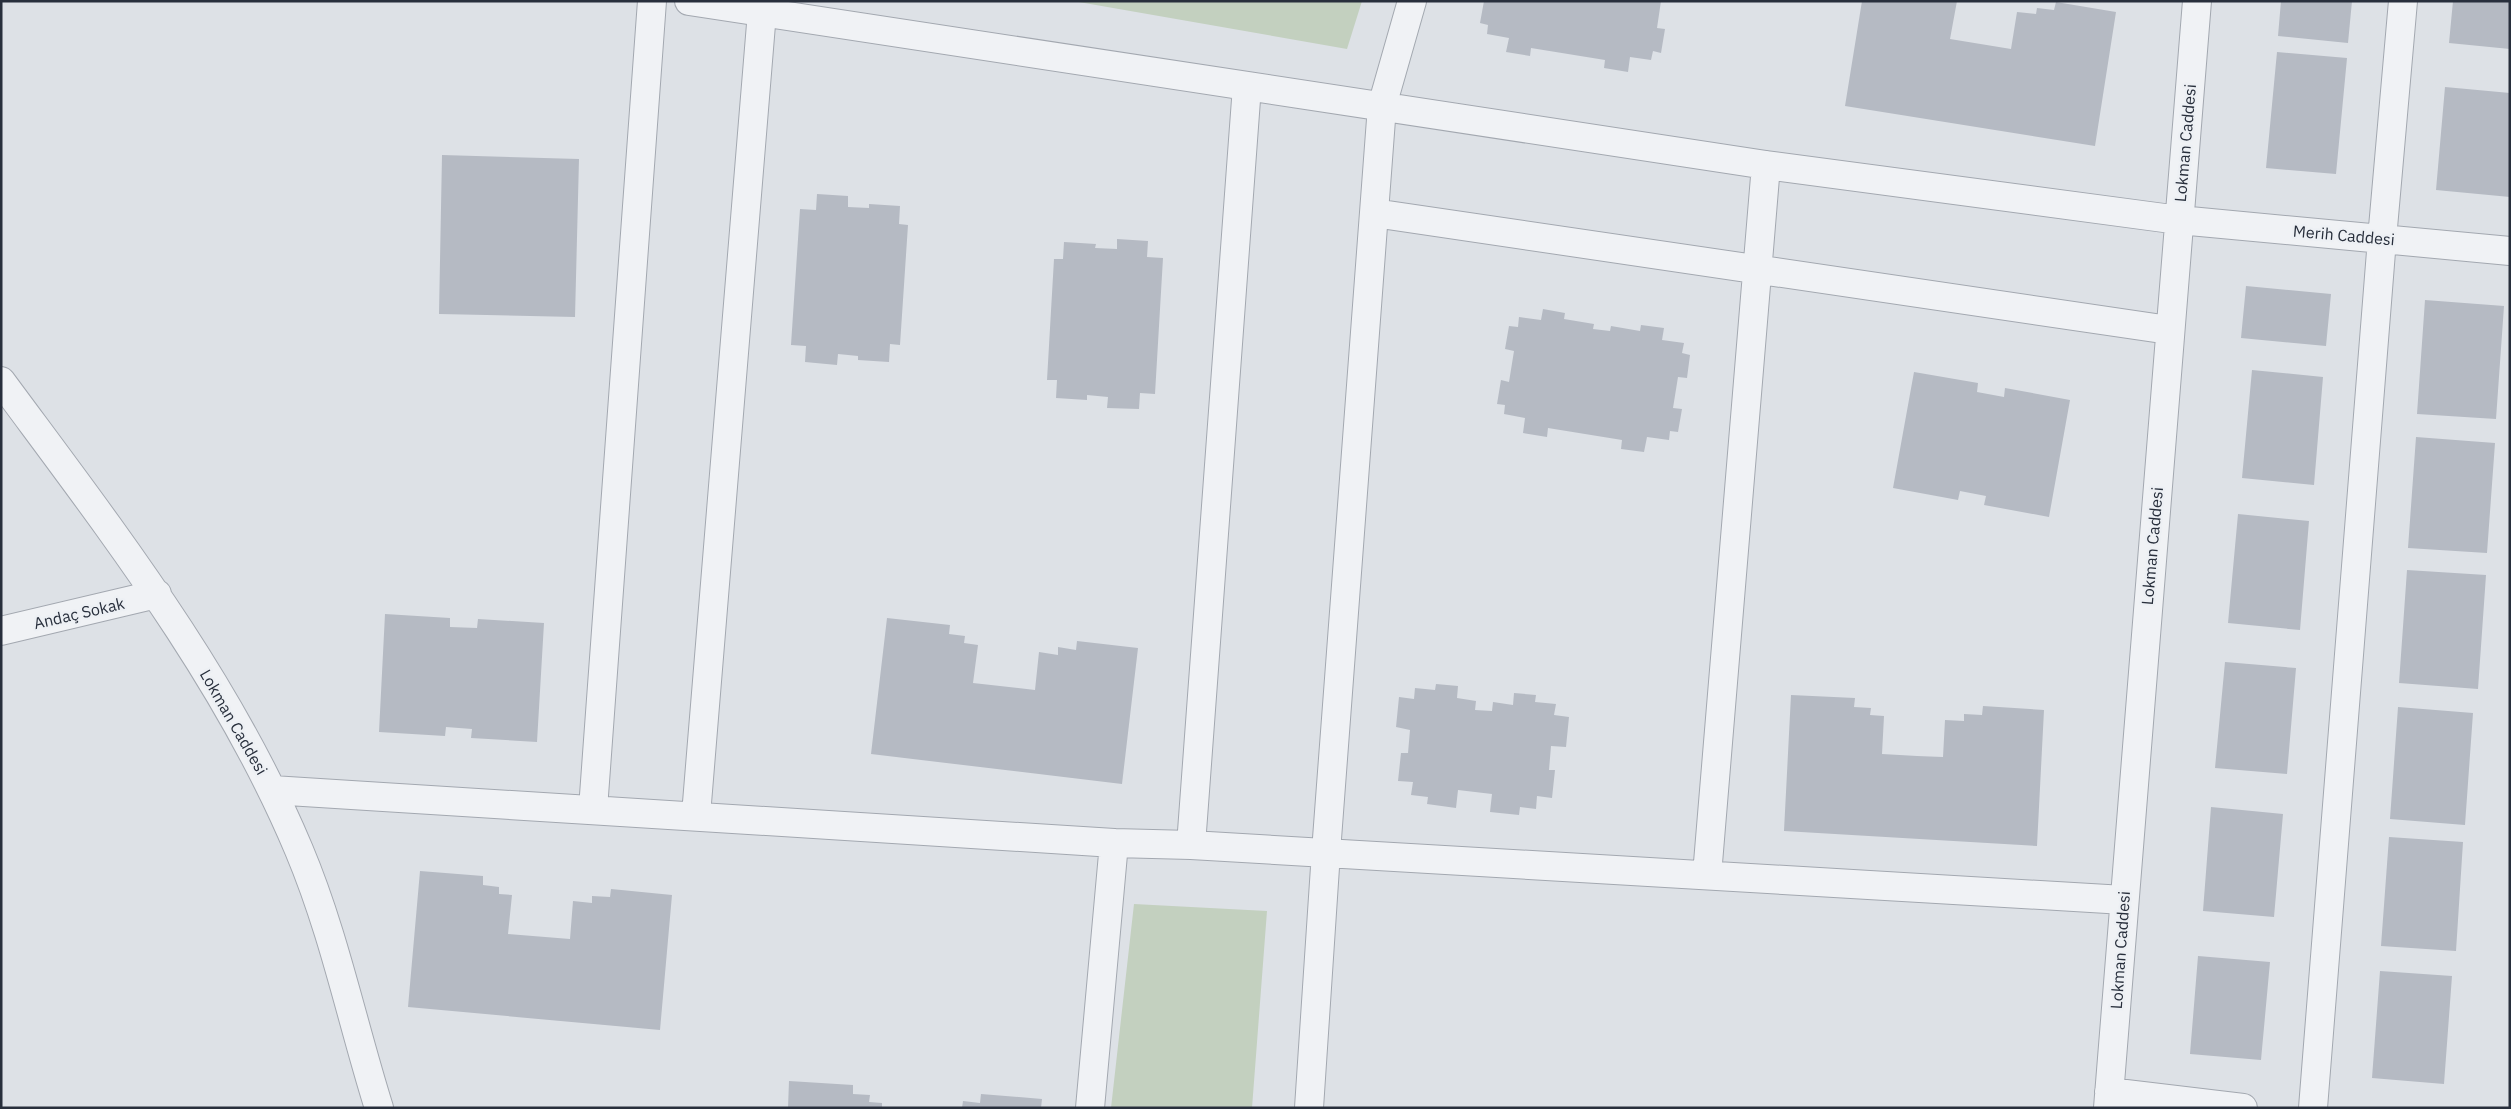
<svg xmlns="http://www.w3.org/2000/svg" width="2511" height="1109" font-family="'IBM Plex Sans',sans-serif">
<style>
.green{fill:#c3d0bf}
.building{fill:#b5bac3}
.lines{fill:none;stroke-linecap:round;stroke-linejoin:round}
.minor-casing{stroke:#a3a8b0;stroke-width:30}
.minor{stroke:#f0f2f5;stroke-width:28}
.labels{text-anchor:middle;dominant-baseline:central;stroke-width:5;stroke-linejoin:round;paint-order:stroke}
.street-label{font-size:16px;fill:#282f3c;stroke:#edf0f4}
</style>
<rect width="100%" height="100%" fill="#dde1e6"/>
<path class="green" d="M1073,1H1362L1347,49Z
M1134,904L1267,911L1252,1108H1111Z"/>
<path class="building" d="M1484,1H1661L1657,28L1665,29L1661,53L1653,51L1651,60L1630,57L1628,72L1604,68L1605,60L1531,48L1530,56L1506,52L1509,38L1487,34L1488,25L1480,23Z
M1862,1H1957L1950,39L2011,49L2017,12L2036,14L2037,8L2054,10L2056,2L2116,12L2095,146L1845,106Z
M2281,1H2352L2348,43L2278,36Z
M2453,1H2510V49L2449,43Z
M2277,52L2347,58L2336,174L2266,168Z
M2445,87L2510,93V197L2436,190Z
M442,155L579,159L575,317L439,314Z
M817,194L848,196V207L869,208V204L900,206L899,224L908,225L900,345L890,344L889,362L858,360V356L838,354L837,365L805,362L806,346L791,345L800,209L816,210Z
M1117,239L1148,241L1147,257L1163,258L1155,394L1140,393L1139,409L1107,408L1108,397L1087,395V400L1056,398L1057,380H1047L1054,259H1063L1064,242L1096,244L1095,248L1117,249Z
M2246,286L2331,294L2326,346L2241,338Z
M2425,300L2504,306L2496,419L2417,414Z
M1543,309L1565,313L1564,319L1594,324L1593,329L1610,331L1611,326L1640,331L1641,325L1664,328L1662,340L1684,343L1682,353L1690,355L1687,378L1678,377L1673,408L1682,409L1678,432L1670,431L1669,440L1647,437L1644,452L1621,449L1622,440L1548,428L1547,437L1523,433L1525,418L1504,414L1505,405L1497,404L1501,380L1509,382L1514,351L1505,349L1509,326L1518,327L1519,317L1541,320Z
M2252,370L2323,377L2314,485L2242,478Z
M1914,372L1978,383L1977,392L2004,397L2005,388L2070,400L2049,517L1984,505L1986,496L1960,491L1958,500L1893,488Z
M2416,437L2495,443L2487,553L2408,548Z
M2238,514L2309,521L2300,630L2228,623Z
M2407,570L2486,575L2478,689L2399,683Z
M385,614L450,618V627L477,628L478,619L544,623L537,742L471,738L472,729L446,727L445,736L379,732Z
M887,618L950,625L949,634L965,636L964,643L978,645L973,683L1009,687L1035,690L1039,652L1058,655V647L1076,650L1077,641L1138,648L1122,784L871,754Z
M2225,662L2296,668L2287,774L2215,768Z
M1436,684L1458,686L1457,698L1476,701L1475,710L1492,711L1493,702L1513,705L1514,693L1536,695L1535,702L1556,704L1554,715L1569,717L1566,747L1551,746L1549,770H1555L1552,798L1537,796L1536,809L1520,807L1519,815L1490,812L1492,794L1458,790L1456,808L1427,804L1428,797L1411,795L1413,782L1398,781L1401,753H1408L1410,730L1396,727L1399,697L1414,699L1415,688L1435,690Z
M1791,695L1855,698L1854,707L1871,708L1870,715L1884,716L1882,754L1917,756L1943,757L1945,720L1964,721V714L1982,715L1983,706L2044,710L2037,846L1784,831Z
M2398,707L2473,713L2465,825L2390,819Z
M2211,807L2283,814L2274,917L2203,911Z
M2389,837L2463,842L2456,951L2381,946Z
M420,871L483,876V885L499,887V894L512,895L508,934L570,939L573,901L592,903V896L610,897L611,889L672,895L660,1030L408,1007Z
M2198,956L2270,962L2261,1060L2190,1054Z
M2380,971L2452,976L2444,1084L2372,1078Z
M789,1081L853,1085V1094L870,1095L869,1102L882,1103V1108H788Z
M981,1094L1042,1099L1041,1108H962L963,1101L980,1103Z"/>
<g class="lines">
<g class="minor-casing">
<path id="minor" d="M689,1L1766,165L2179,220L2510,251
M1374,213L2169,330
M1,381C111,530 227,678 299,850C334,933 352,1022 379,1108
M1,631L157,594
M272,790L1114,843L1191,845L2124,900
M593,809L652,1
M696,815L762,12
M1191,845L1247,86
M1707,875L1766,165
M2109,1092L2243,1108
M1090,1108L1114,843
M1309,1108L1326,852L1382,106L1412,1
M2108,1108L2197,1
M2313,1108L2382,239L2403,1"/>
</g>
<use href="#minor" class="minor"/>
</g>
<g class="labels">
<g class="street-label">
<text transform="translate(2185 143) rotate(-85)">Lokman Caddesi</text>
<text transform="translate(2344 235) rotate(5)">Merih Caddesi</text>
<text transform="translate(2152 546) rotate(-85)">Lokman Caddesi</text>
<text transform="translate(79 613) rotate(-13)">Andaç Sokak</text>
<text transform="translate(234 722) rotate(60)">Lokman Caddesi</text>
<text transform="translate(2120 950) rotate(-86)">Lokman Caddesi</text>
</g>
</g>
<rect width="2511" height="1109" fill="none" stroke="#282f3c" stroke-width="5"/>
</svg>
